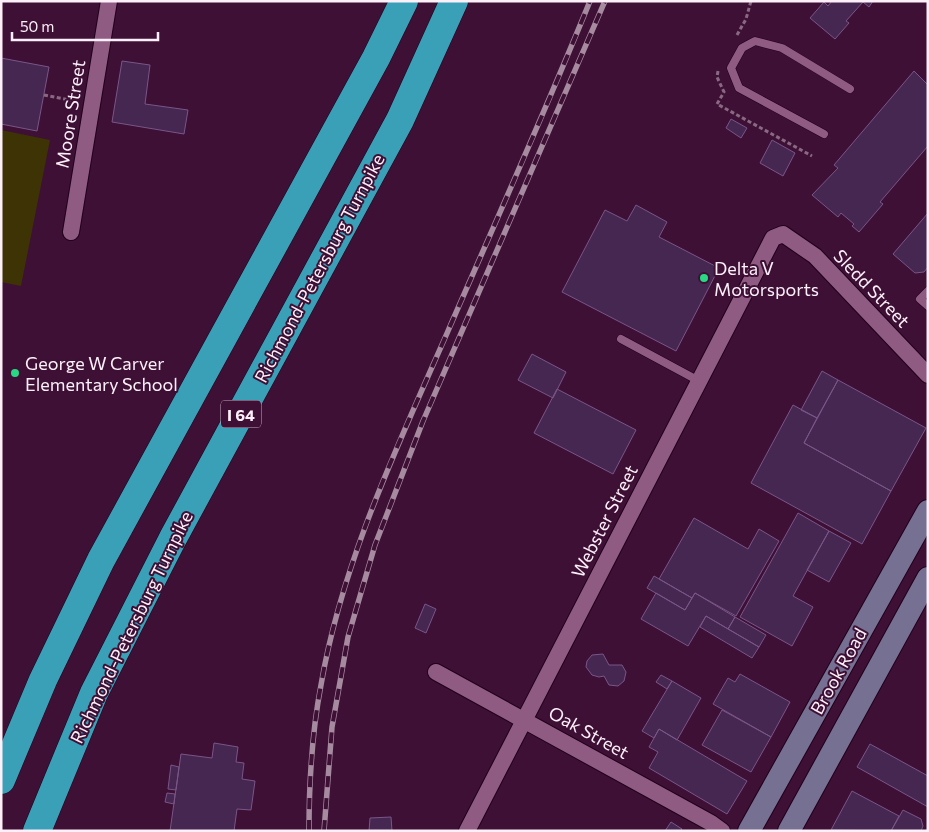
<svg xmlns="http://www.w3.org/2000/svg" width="929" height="832" font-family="Commissioner,sans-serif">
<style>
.green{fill:#3d3305}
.building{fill:#452751;stroke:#7a5688}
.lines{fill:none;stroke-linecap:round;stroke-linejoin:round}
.lane-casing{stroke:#20011a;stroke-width:9}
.street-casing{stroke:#20011a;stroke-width:18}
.secondary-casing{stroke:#20011a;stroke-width:24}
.highway-casing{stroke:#20011a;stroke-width:29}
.path{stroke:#896982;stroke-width:3;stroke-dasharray:4 2.5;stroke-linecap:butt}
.lane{stroke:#905b83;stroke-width:8}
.street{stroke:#905b83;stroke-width:16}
.secondary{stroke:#767093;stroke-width:22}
.highway{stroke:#3aa0b8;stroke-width:28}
.rail-casing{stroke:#a68aa0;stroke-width:5.5}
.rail{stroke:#3e1035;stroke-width:4;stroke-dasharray:11;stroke-linecap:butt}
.poi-dot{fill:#28d885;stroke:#3e1035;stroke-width:2}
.labels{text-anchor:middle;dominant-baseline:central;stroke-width:4;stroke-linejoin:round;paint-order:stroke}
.shield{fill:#3e1035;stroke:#c4adbe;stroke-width:1}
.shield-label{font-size:16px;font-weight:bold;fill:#fdf0f9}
.street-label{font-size:18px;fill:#fdf0f9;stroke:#3e1035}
.poi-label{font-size:18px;fill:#fdf0f9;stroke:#3e1035;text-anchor:start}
</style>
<rect width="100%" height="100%" fill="#3e1035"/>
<path class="green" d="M1,130L50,140L21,286L1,282Z"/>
<path class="building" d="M832,1H873L869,7L863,2L846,21L849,23L835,39L810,18L824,2L828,6Z
M1,58L49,67L37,131L1,124Z
M122,61L150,65L145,104L188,110L184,134L112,122Z
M914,71L928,85V146L880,202L883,204L859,232L852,226L854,224L841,213L838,217L812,195L838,168L834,165Z
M731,119L747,128L741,138L726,128Z
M772,140L795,153L783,176L760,163Z
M636,205L667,222L659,237L719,268L676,351L562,292L605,210L627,221Z
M928,213V267L924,272L915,273L893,254Z
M532,354L566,372L553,398L518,380Z
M822,371L838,380L817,418L801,410Z
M838,380L926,428L891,491L804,443Z
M557,389L636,430L613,474L534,433Z
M793,405L817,418L804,443L891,491L862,544L751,483Z
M798,513L829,531L793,596L813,607L792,646L740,617Z
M694,518L748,549L759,529L779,541L736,616L695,593L692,598L659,579Z
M829,531L851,543L829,582L807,570Z
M654,576L692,598L685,610L647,588Z
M656,593L685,610L695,593L735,617L728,629L706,616L688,646L641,619Z
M425,604L436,609L426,633L415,628Z
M706,616L759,647L752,658L700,627Z
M735,617L766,635L759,647L728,629Z
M603,654L609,665H622L626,672L624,681L618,686L609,685L604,676L599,677L592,675L586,667L587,661L592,655Z
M740,674L790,702L771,737L713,704L728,678L735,682Z
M661,675L672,681L667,689L656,682Z
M672,681L701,698L677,740L659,729L654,738L642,731Z
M722,710L771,737L751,772L702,745Z
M659,729L747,781L727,814L649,768L658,752L649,747Z
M214,743L238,747L236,762L244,763L242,779L255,781L251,810L237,809L234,831H170L181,754L212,758Z
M870,744L928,776V807L857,767Z
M171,765L179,767L176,790L168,789Z
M852,791L899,816L891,831L831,830Z
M167,793L175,794L174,804L165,802Z
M903,810L921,819L923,826L921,831H891Z
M391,817L392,831H413H369L370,818Z
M671,822L682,829L680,831H665Z"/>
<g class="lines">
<g class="lane-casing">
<path id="lane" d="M824,134L739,88L731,68L742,48L755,41L782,48L850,89
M928,291L920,299L928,306
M621,339L699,381"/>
</g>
<g class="street-casing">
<path id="street" d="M71,232L109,1
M436,672L711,823L722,831
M467,831L773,238L783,234L815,256L928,375"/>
</g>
<g class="secondary-casing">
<path id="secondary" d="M749,831L928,511
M789,831L928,578"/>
</g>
<g class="highway-casing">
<path id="highway" d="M1,780L43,680L101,560L376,58L404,1
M37,831L94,693L173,538L400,120L454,1"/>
</g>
<path class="path" d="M737,35L746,19L751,1
M718,71L717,77L724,92L717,104L812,156
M44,95L75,101"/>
<use href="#lane" class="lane"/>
<use href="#street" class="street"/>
<use href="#secondary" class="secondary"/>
<use href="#highway" class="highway"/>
<g class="rail-casing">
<path id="rail" d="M309,831C309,783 312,732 321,685C342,562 398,445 448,331C496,221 545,112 590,1
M324,831L332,727L348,637L375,545L423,421L605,1"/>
</g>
<use href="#rail" class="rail"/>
</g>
<g class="poi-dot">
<circle cx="704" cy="278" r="5"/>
<circle cx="15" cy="373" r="5"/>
</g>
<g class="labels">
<rect class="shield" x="221" y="400.5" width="40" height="27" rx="4"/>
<g class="shield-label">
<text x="241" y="414">I 64</text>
</g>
<g class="street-label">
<text transform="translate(70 114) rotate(-81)">Moore Street</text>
<text transform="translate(319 268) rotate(-62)">Richmond-Petersburg Turnpike</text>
<text transform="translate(872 288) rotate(46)">Sledd Street</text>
<text transform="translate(604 521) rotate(-63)">Webster Street</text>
<text transform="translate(131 627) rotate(-64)">Richmond-Petersburg Turnpike</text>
<text transform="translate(838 671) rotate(-61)">Brook Road</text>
<text transform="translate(589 732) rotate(29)">Oak Street</text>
</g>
<g class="poi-label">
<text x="714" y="268">Delta V<tspan x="714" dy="21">Motorsports</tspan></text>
<text x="25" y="363">George W Carver<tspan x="25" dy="21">Elementary School</tspan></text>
</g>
</g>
<rect width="929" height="832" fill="none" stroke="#fdf0f9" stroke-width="5"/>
<path d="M12 32v8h146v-8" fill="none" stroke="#fdf0f9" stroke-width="2.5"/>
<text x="20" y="32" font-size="15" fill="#fdf0f9" stroke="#3e1035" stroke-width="4" paint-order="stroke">50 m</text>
</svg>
